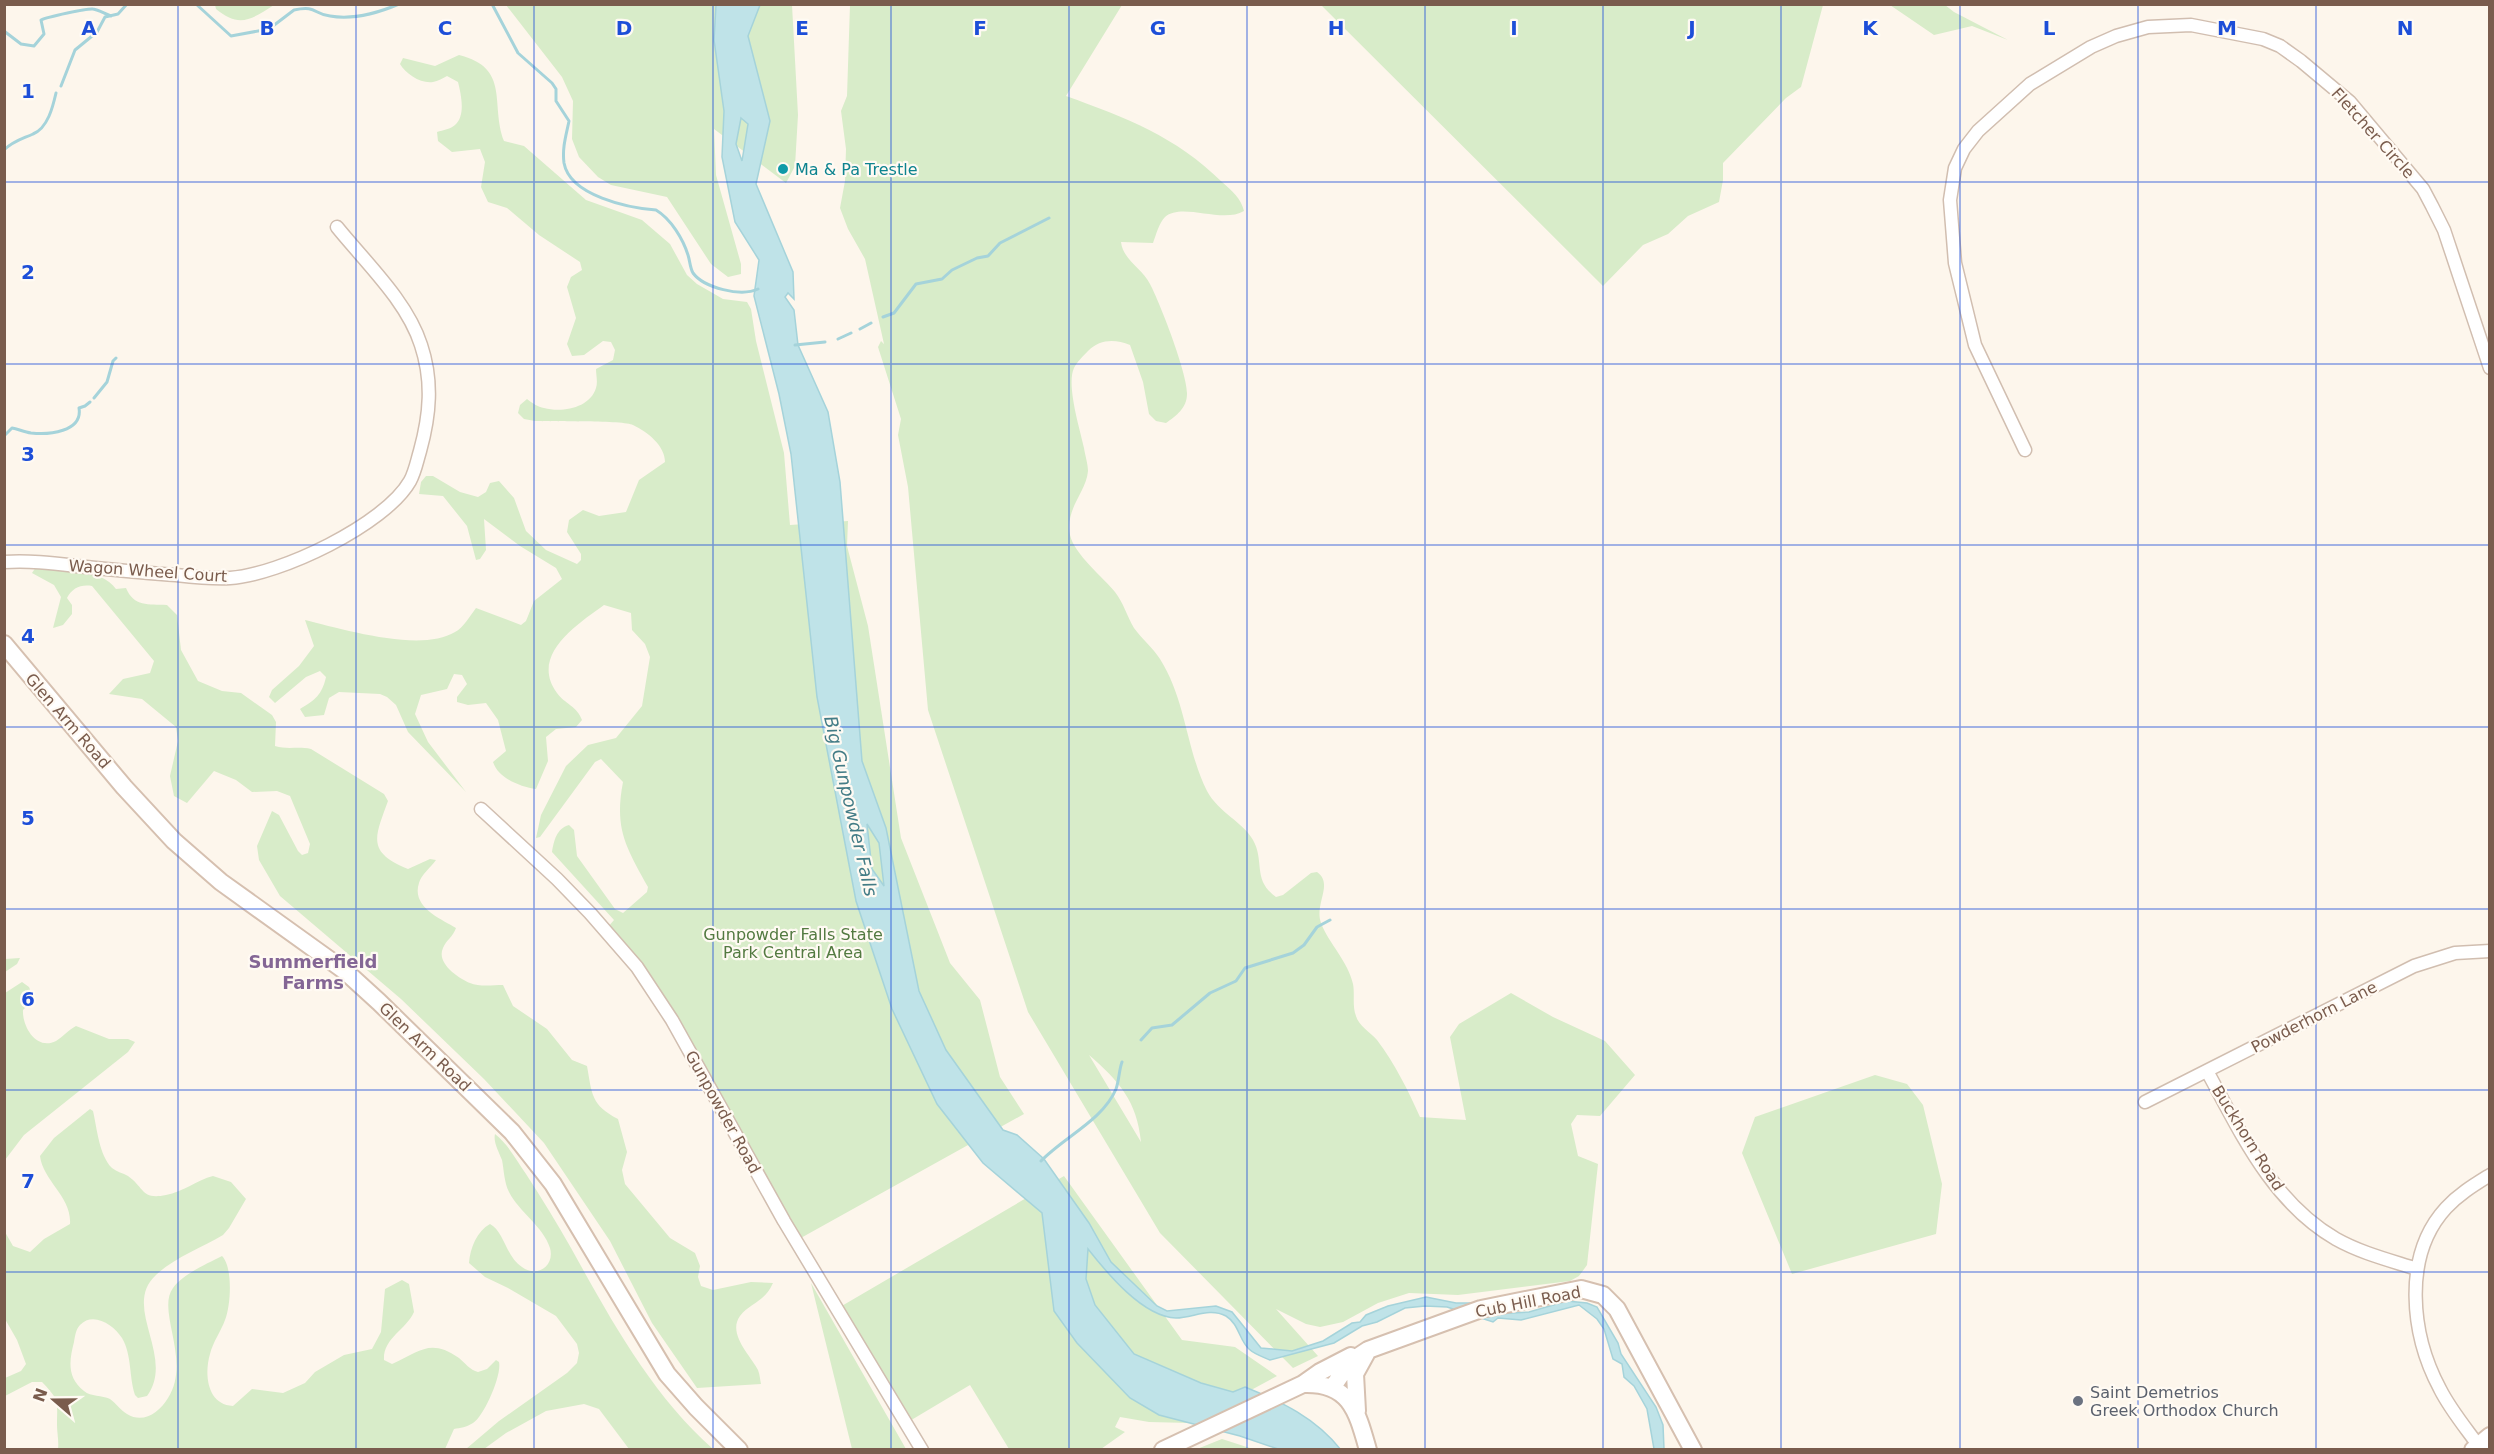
<svg xmlns="http://www.w3.org/2000/svg" width="2494" height="1454" font-family="'DejaVu Sans',sans-serif">
<style>
.green{fill:#d8ecc9;fill-rule:evenodd}
.water{fill:#bfe3e8;stroke:#a5d3da;stroke-width:1.5;fill-rule:evenodd}
.lines{fill:none;stroke-linecap:round;stroke-linejoin:round}
.stream{stroke:#a5d3da;stroke-width:3}
.street-casing{stroke:#d1beb0;stroke-width:15}
.secondary-casing{stroke:#d6c0b0;stroke-width:20}
.street{stroke:#fff;stroke-width:12}
.secondary{stroke:#fff;stroke-width:16}
.grid{fill:none;stroke:#1d4ed8;stroke-width:1.5;stroke-opacity:0.55}
.culture-dot{fill:#0f9aa8;stroke:#fffaf3;stroke-width:2}
.worship-dot{fill:#6b7280;stroke:#fffaf3;stroke-width:2}
.labels{text-anchor:middle;dominant-baseline:central;stroke-width:4.5;stroke-linejoin:round;paint-order:stroke}
.street-label{font-size:16px;fill:#7a5c4d;stroke:#fffaf3}
.culture-label{font-size:16px;fill:#0d838f;stroke:#fffaf3;text-anchor:start}
.park-label{font-size:16px;fill:#537a41;stroke:#fffaf3}
.worship-label{font-size:16px;fill:#5b616d;stroke:#fffaf3;text-anchor:start}
.water-label{font-size:18px;font-style:italic;fill:#437c86;stroke:#fffaf3}
.neighbourhood-label{font-size:18px;font-weight:bold;fill:#846695;stroke:#fffaf3}
.grid-label{font-size:20px;text-anchor:middle;font-weight:bold;fill:#1d4ed8;stroke:#fffaf3;stroke-width:4.5;stroke-linejoin:round;paint-order:stroke}
</style>
<rect width="100%" height="100%" fill="#fdf6ec"/>
<path class="green" d="M215,5V4L274,5C251,20 239,28 216,9Z
M506,5H792L798,115L795,166L786,183L714,129L716,175L741,264V274L728,277L711,264L667,197L611,185L598,177L579,157L572,139L573,101L562,77Z
M850,5H1122L1066,96C1127,118 1175,136 1222,182C1232,191 1241,198 1244,211C1222,224 1182,202 1165,217C1159,223 1156,235 1153,243L1121,242C1123,260 1142,268 1150,284C1160,303 1188,375 1187,394C1187,408 1176,416 1166,423L1156,421L1149,414L1143,382L1130,345C1115,339 1100,339 1088,351C1083,356 1077,362 1074,368C1066,385 1080,429 1084,448C1085,455 1088,464 1088,471C1086,493 1065,508 1070,535C1074,554 1103,577 1115,592C1123,602 1127,616 1134,628C1142,639 1153,648 1160,659C1186,700 1186,749 1207,791C1219,813 1242,821 1253,840C1265,861 1252,880 1276,897L1283,895L1311,873L1317,872C1334,884 1314,904 1321,923C1329,944 1348,961 1353,984C1355,994 1352,1006 1356,1016C1358,1025 1371,1033 1377,1040C1395,1064 1408,1090 1420,1117L1466,1120L1450,1037L1459,1024L1511,993L1553,1017L1605,1041L1635,1075L1600,1116L1577,1115L1571,1124L1578,1156L1598,1164L1587,1265L1579,1276L1570,1281L1458,1295L1409,1293L1378,1303L1343,1322L1320,1327L1306,1324L1276,1309L1318,1356L1293,1368L1160,1233L1028,1012L928,710L908,487L898,435L901,419L878,347L881,341L884,344L865,259L848,229L840,208L845,181L846,149L841,111L847,96ZM1089,1055C1119,1081 1137,1101 1141,1142Z
M1321,5H1823L1801,87L1786,98L1723,163V180L1719,202L1688,216L1668,234L1643,245L1603,286Z
M1890,5H1945L1954,12L2008,40L1972,26L1934,35Z
M459,55C511,68 490,104 504,141L524,146L586,200L642,220L670,244L687,275L697,284L723,299L747,302L751,309L756,341L784,453L790,525L848,521L847,546L868,626L901,838L950,963L980,1000L1000,1077L1024,1114L799,1239L704,1072L608,927L614,920L552,852C554,841 556,829 569,825L574,830L577,856L615,909L623,913L647,892L648,887C626,847 614,829 623,782L601,759L595,762L540,837L536,838L541,815L566,766L588,745L616,738L642,706L650,657L645,644L632,630L631,613L604,605C578,624 529,655 557,693C565,704 577,706 582,720L576,727L556,729L546,737L548,761L536,789C520,787 498,778 493,762L506,751L498,720L486,703L468,705L457,702V697L467,684L462,675L454,674L447,689L421,695L415,714L428,742L466,792L408,732L396,705L387,697L380,694L339,692L329,698L324,715L305,717L300,709C315,700 322,695 326,677L320,671L306,677L275,703L269,697L272,690L299,666L314,646L305,620C342,629 421,653 455,632C463,628 470,616 476,608L521,625L526,621L534,601L562,579L556,568L520,546L484,519L486,550L480,559L476,560L467,526L443,496L419,494L421,482L426,476H433L460,492L478,497L486,492L490,483L499,481L514,498L526,531L546,550L577,564L581,560V554L567,532L569,520L583,510L599,516L626,512L639,480L665,462C665,446 648,432 633,425C624,420 551,422 535,421L524,419L518,413L520,405L527,399C532,403 538,407 544,408C562,413 590,408 596,388C598,382 596,375 596,369L613,360L615,350L611,342L603,341L584,355L572,356L567,344L576,318L567,287L571,277L582,270L580,262L539,235L507,208L488,202L481,187L485,162L480,149L452,152L438,141L437,132C443,130 451,129 455,125C466,116 461,94 458,82L447,76C443,78 438,81 433,82C421,84 406,74 400,64L403,58L435,66Z
M36,567C59,568 101,568 116,589L126,588C134,607 148,604 167,605L177,615L181,650L198,681L222,691L241,693L272,715L276,722L275,746C288,750 298,746 311,749L384,794L388,801C375,837 366,852 408,869L430,859L436,860C431,867 421,875 419,883C411,907 441,919 456,928C453,937 446,940 443,948C436,963 458,978 470,983C479,987 493,985 503,985L513,1006L547,1029L572,1060L587,1066C592,1094 591,1105 618,1119L627,1152L622,1170L625,1184L670,1238L695,1253L700,1266L698,1277L701,1286L713,1290L751,1282L773,1283C764,1303 751,1302 740,1316C727,1334 751,1356 758,1370C760,1375 760,1380 761,1384L697,1388L652,1323L610,1241L544,1143L484,1079L401,999L280,896L259,860L257,846L272,811L279,815L298,851L302,855L308,853L310,844L290,796L277,791L252,792L236,780L214,771L187,803L174,796L170,776L178,741L176,727L142,699L109,694L123,679L150,673L154,661L92,586C81,584 72,588 67,598L72,605V614L63,625L53,628L61,597L54,585L32,573Z
M20,958L17,964L5,972V959Z
M22,982L29,987L34,999L23,1010C22,1026 36,1051 56,1041C63,1037 68,1030 76,1026L109,1039H128L135,1042L128,1052L24,1135L5,1160V993Z
M1875,1075L1907,1084L1923,1105L1942,1184L1936,1234L1792,1274L1742,1153L1755,1117Z
M90,1109L93,1111C97,1128 99,1155 112,1168C117,1172 123,1173 128,1176C145,1188 141,1200 166,1195C183,1192 197,1180 213,1176L231,1182L246,1199L229,1228L223,1235C203,1247 172,1259 156,1275C121,1307 176,1356 147,1396L138,1398L135,1395C129,1377 132,1355 122,1338C114,1325 93,1311 80,1325C76,1329 75,1336 74,1342C69,1361 67,1378 84,1391C91,1397 102,1395 110,1399C116,1403 120,1410 127,1414C143,1424 159,1413 168,1398C192,1360 156,1311 173,1288C184,1273 207,1264 222,1256C233,1267 231,1305 225,1320C221,1331 213,1342 210,1354C204,1374 207,1405 233,1406L252,1389L283,1393L305,1383L315,1372L344,1355L372,1349L381,1332L385,1289L402,1280L409,1284L414,1312C406,1330 383,1338 384,1360L392,1364C421,1351 430,1338 459,1358C465,1363 470,1370 478,1372L487,1369L496,1360L499,1362C502,1375 484,1416 473,1423C467,1427 460,1428 454,1429L445,1449H58C59,1441 57,1433 57,1425C57,1400 60,1401 42,1382H32L5,1396V1378L21,1371L26,1364L17,1340L5,1319V1232L13,1246L30,1252L44,1239L70,1224C72,1197 43,1181 40,1156L54,1138Z
M495,1134C508,1144 517,1161 526,1174C542,1199 557,1223 571,1248C611,1320 651,1394 713,1449H629L599,1409L584,1404L546,1411L506,1433L484,1449H466L499,1421L567,1373L577,1363L579,1353L577,1344L556,1316L508,1288L485,1277L469,1263C470,1248 477,1231 490,1224C504,1231 506,1257 522,1267C537,1278 555,1266 550,1248C543,1226 519,1212 509,1192C504,1182 504,1170 502,1160C499,1152 493,1142 495,1134Z
M1064,1176L1182,1340L1235,1347L1277,1376L1190,1423L1149,1422L1120,1417L1115,1427L1125,1432L1101,1449H1009L970,1385L908,1422L840,1307Z
M811,1283L906,1449H852Z
M1222,1439L1253,1449H1197Z"/>
<path class="water" d="M716,5H760L748,36L770,121L756,184L793,272L794,299L788,293L785,297L794,310L798,345L828,412L840,482L862,761L886,828L919,991L946,1050L1003,1130L1017,1135L1044,1159L1089,1223L1111,1262L1157,1306L1167,1311L1216,1306L1232,1312L1261,1348L1292,1351L1323,1341L1352,1323L1360,1322L1366,1315L1388,1306L1426,1297L1456,1303H1470L1495,1314L1529,1312L1567,1301L1587,1303L1597,1307L1618,1343L1621,1354L1656,1407L1663,1425L1664,1449H1654L1647,1409L1634,1386L1624,1377L1622,1364L1613,1359L1604,1329L1597,1319L1579,1305L1521,1320L1498,1318L1493,1322L1447,1307L1425,1306L1405,1308L1377,1322L1362,1326L1334,1343L1270,1360C1263,1357 1254,1354 1249,1349C1239,1340 1239,1324 1226,1316C1209,1307 1193,1318 1176,1318C1143,1317 1107,1273 1088,1249L1086,1279L1095,1305L1134,1354L1201,1383L1233,1392L1245,1387C1282,1402 1316,1418 1341,1450L1278,1449L1240,1436L1159,1415L1130,1398L1077,1343L1054,1311L1042,1213L983,1163L937,1104L892,1009L856,901L817,697L791,454L779,394L754,296L759,260L735,222L722,157L724,111L714,40ZM741,118L748,124L742,161L736,144ZM867,824L879,843L884,886L872,869Z"/>
<g class="lines">
<path class="stream" d="M196,4L231,36L269,29L294,10C317,5 313,14 330,16C353,20 378,13 399,4
M492,4L518,53L552,83L556,89V101L569,121C566,136 562,148 564,163C570,196 629,208 656,210C671,219 683,239 688,255C690,261 690,268 693,273C704,288 741,297 758,289
M4,31L21,44L34,46L44,34L41,20C47,17 88,8 93,9C99,10 105,14 111,16
M61,86L75,50L97,32L105,17L118,14L127,4
M4,150C13,141 22,139 33,134C48,128 53,106 56,93
M883,317L894,313L916,284L942,279L952,270L977,258L988,256L1000,243L1049,218
M860,329L871,323
M838,339L851,333
M795,345L825,342
M94,398L107,382L113,361L116,358
M4,436L12,428C18,429 24,432 31,433C48,435 83,432 79,408L85,406L90,402
M1141,1040L1152,1028L1172,1025L1210,993L1236,981L1245,968L1293,953L1304,945L1317,927L1330,920
M1041,1161C1064,1137 1103,1120 1116,1089C1119,1081 1119,1070 1122,1062"/>
<g class="street-casing">
<path id="street" d="M2025,450L1975,345L1955,263L1950,200L1955,168L1964,149L1978,131L2030,84L2091,47L2116,36L2148,27L2191,25L2263,39L2280,46L2301,61L2350,102L2423,189L2432,206L2444,230L2490,368
M4,562C32,560 59,564 86,567C116,570 146,573 176,575C194,577 213,579 230,578C279,575 385,525 410,481C415,472 417,461 420,451C430,415 433,381 421,345C407,301 366,263 337,227
M481,809L557,879L590,913L637,967L672,1020L784,1221L922,1450
M2207,1071C2241,1133 2272,1202 2336,1239C2361,1253 2389,1260 2417,1269
M2145,1102L2414,966L2455,953L2490,951
M2478,1445C2465,1427 2450,1409 2440,1389C2411,1335 2402,1256 2446,1208C2459,1194 2474,1185 2490,1175"/>
</g>
<g class="secondary-casing">
<path id="secondary" d="M4,644L124,787L174,841L221,882L345,971L379,1002L512,1132L553,1184L667,1374L696,1407L739,1450
M1303,1384L1320,1372L1351,1356
M1332,1388L1350,1362L1368,1350L1481,1309L1581,1289L1603,1295L1617,1309L1693,1450
M1357,1411L1355,1374L1366,1354
M1163,1450L1303,1384C1350,1382 1357,1411 1368,1450
M2473,1450L2490,1436"/>
</g>
<use href="#street" class="street"/>
<use href="#secondary" class="secondary"/>
</g>
<path class="grid" d="M178,4V1450M356,4V1450M534,4V1450M713,4V1450M891,4V1450M1069,4V1450M1247,4V1450M1425,4V1450M1603,4V1450M1781,4V1450M1960,4V1450M2138,4V1450M2316,4V1450M4,182H2490M4,364H2490M4,545H2490M4,727H2490M4,909H2490M4,1090H2490M4,1272H2490"/>
<circle class="culture-dot" cx="783" cy="169" r="6"/>
<circle class="worship-dot" cx="2078" cy="1401" r="6"/>
<g class="labels">
<g class="street-label">
<text transform="translate(2373 133) rotate(48)">Fletcher Circle</text>
<text transform="translate(148 571) rotate(4)">Wagon Wheel Court</text>
<text transform="translate(68 721) rotate(49)">Glen Arm Road</text>
<text transform="translate(2314 1017) rotate(-27)">Powderhorn Lane</text>
<text transform="translate(425 1047) rotate(44)">Glen Arm Road</text>
<text transform="translate(723 1112) rotate(61)">Gunpowder Road</text>
<text transform="translate(2248 1138) rotate(58)">Buckhorn Road</text>
<text transform="translate(1528 1302) rotate(-11)">Cub Hill Road</text>
</g>
<g class="culture-label">
<text x="795" y="169">Ma &amp; Pa Trestle</text>
</g>
<g class="park-label">
<text x="793" y="934">Gunpowder Falls State<tspan x="793" dy="18">Park Central Area</tspan></text>
</g>
<g class="worship-label">
<text x="2090" y="1392">Saint Demetrios<tspan x="2090" dy="18">Greek Orthodox Church</tspan></text>
</g>
<g class="water-label">
<text transform="translate(851 806) rotate(77)">Big Gunpowder Falls</text>
</g>
<g class="neighbourhood-label">
<text x="313" y="961">Summerfield<tspan x="313" dy="21">Farms</tspan></text>
</g>
</g>
<g class="grid-label">
<text x="89" y="35">A</text>
<text x="267" y="35">B</text>
<text x="445" y="35">C</text>
<text x="624" y="35">D</text>
<text x="802" y="35">E</text>
<text x="980" y="35">F</text>
<text x="1158" y="35">G</text>
<text x="1336" y="35">H</text>
<text x="1514" y="35">I</text>
<text x="1692" y="35">J</text>
<text x="1870" y="35">K</text>
<text x="2049" y="35">L</text>
<text x="2227" y="35">M</text>
<text x="2405" y="35">N</text>
<text x="28" y="98">1</text>
<text x="28" y="279">2</text>
<text x="28" y="461">3</text>
<text x="28" y="643">4</text>
<text x="28" y="825">5</text>
<text x="28" y="1006">6</text>
<text x="28" y="1188">7</text>
</g>
<rect width="2494" height="1454" fill="none" stroke="#7a5c4d" stroke-width="12"/>
<g transform="translate(54 1400) rotate(290)" stroke="#fffaf3" stroke-width="4.5" paint-order="stroke">
<path d="M0-4.5L10 22L0 15L-10 22Z" fill="#7a5c4d"/>
<text y="-9" font-size="16" font-weight="bold" text-anchor="middle" fill="#7a5c4d">N</text>
</g>
</svg>
